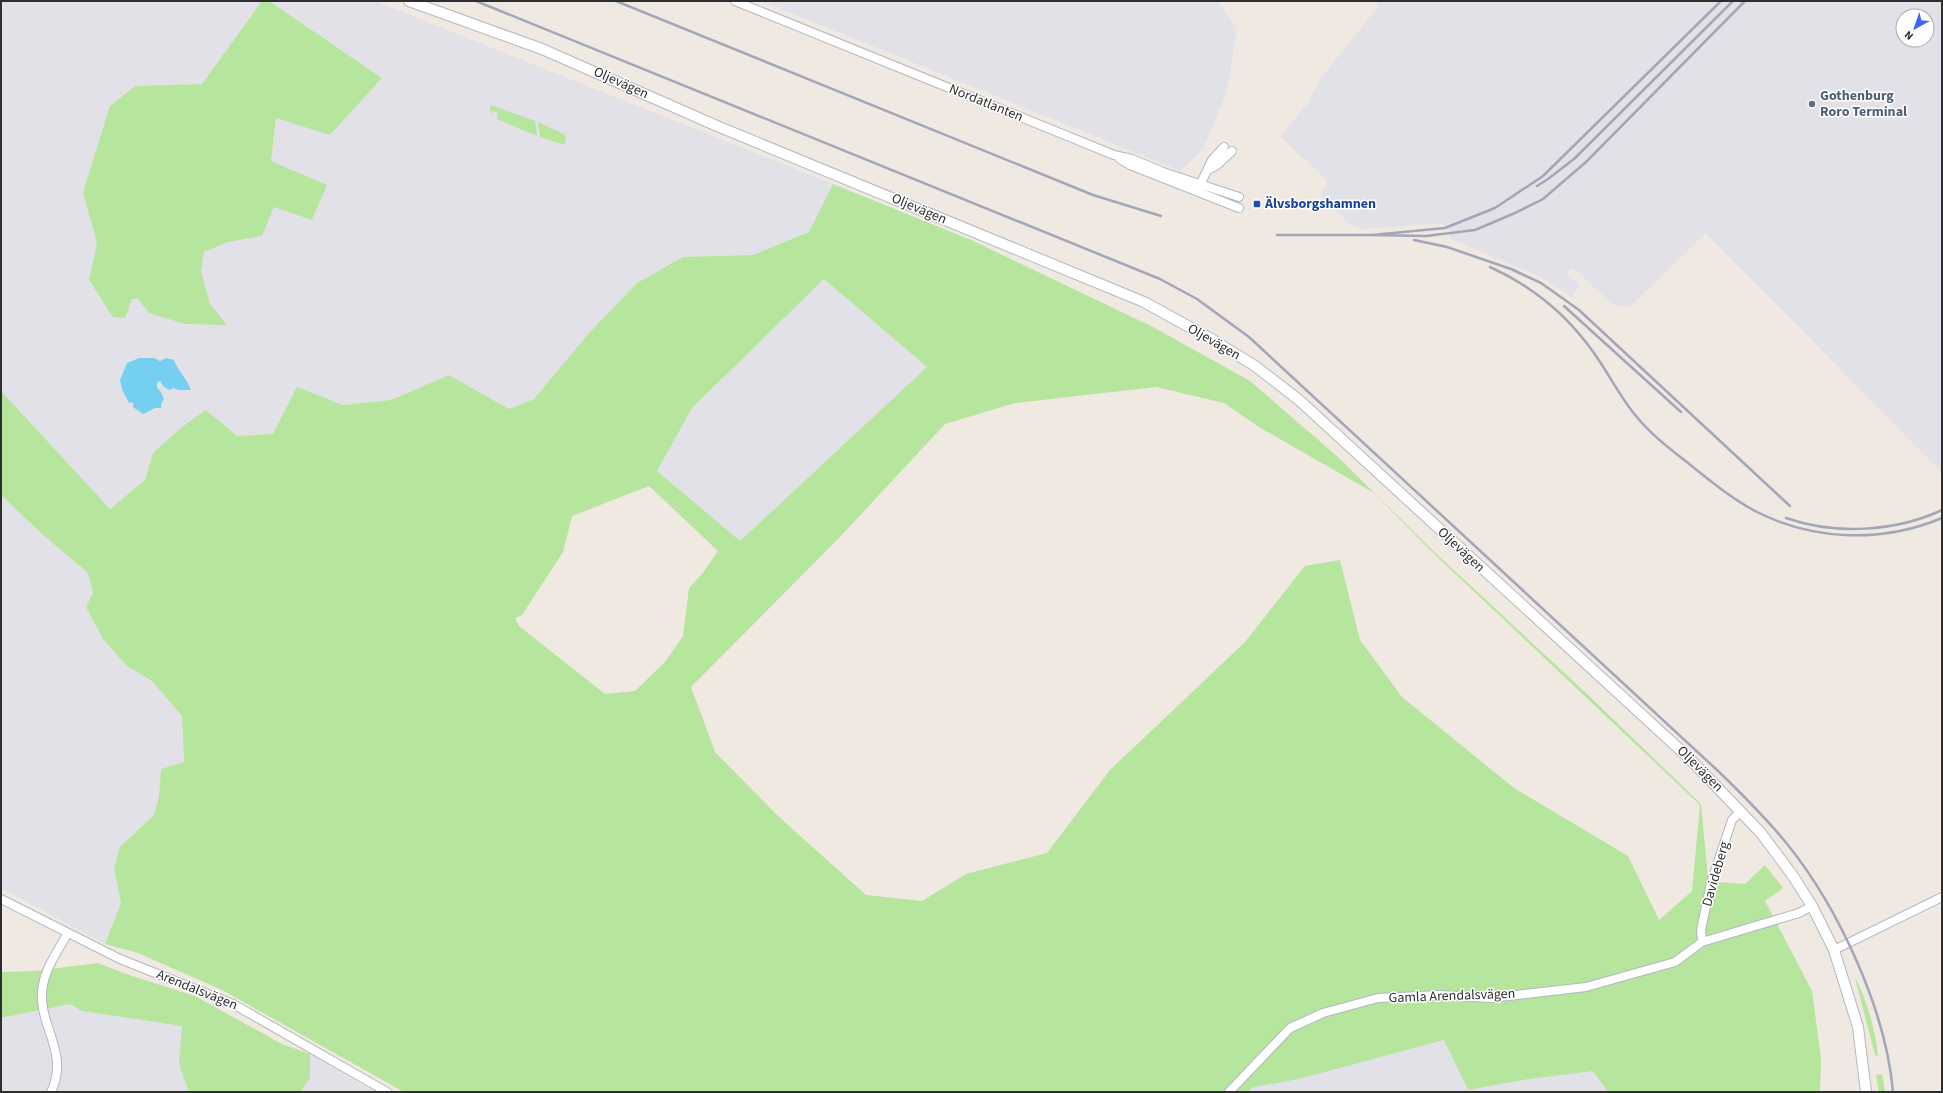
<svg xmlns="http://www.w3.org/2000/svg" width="1943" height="1093" font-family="'Source Sans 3',sans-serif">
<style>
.industrial{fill:#e3e1e8;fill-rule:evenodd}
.green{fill:#b6e59e;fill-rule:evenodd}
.water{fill:#75cff0}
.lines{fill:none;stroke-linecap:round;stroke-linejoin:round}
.minor-casing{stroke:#b4b7c1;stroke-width:10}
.tertiary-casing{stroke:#b4b7c1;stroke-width:12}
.minor{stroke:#fff;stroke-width:8}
.tertiary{stroke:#fff;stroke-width:10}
.rail{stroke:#a3a6b8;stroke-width:2.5}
.service-dot{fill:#5c6f8a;stroke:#fff;stroke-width:1.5}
.transit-dot{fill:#1a4fb4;stroke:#fff;stroke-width:1.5}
.labels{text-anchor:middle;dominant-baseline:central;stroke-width:3;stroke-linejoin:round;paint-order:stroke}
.street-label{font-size:14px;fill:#2e2e2e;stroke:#fff}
.service-label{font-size:14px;font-weight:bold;fill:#4e5e75;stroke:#fff;text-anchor:start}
.transit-label{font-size:14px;font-weight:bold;fill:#164399;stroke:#fff;text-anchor:start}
</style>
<rect width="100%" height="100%" fill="#efe9e1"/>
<path class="industrial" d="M1,1H262L202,84L135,86L83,192L97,243L89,280L132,299H138L149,313L226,325L210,304L201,271L204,251L228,242L262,236L274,207L312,219L271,161L276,118L382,78L269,1H375L833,184L809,232L753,255L683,257L637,283L589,333L534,399L509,409L449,375L391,400L343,405L297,388L273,434L237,436L153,453L145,480L110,509L1,391ZM539,123L564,134V145L540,137Z
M761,1H1218L1237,28L1227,92L1203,149L1181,171Z
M1377,1H1942V472L1705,233L1630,307L1613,305L1573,268L1567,273L1580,285L1572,297L1541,277L1451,239L1450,230L1445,231L1443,223L1362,229L1353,226L1320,197L1327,181L1280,136L1307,104L1320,79L1378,7ZM1903,16H1927V40H1903Z
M824,279L927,367L740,541L656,471L692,408Z
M1,495L42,534L88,573L93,593L127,666L152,681L182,716L184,762L161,769L159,796L154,815L120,847L114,868L121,903L105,944L1,888Z
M70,1004L82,1011L183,1026L179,1064L189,1092H1V1018Z
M1444,1040L1468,1090L1529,1079L1593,1070L1608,1092H1247L1254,1087L1299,1079Z
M310,1054L357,1082L374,1092H300L310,1078Z"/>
<path class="green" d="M262,1H269L382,78L330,135L276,118L271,161L327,185L312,220L274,207L262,236L228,242L204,252L201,271L210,304L227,325L185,324L149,313L138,299H132L125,318L113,317L89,280L97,243L83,192L110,106L135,86L202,84Z
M491,105L535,121L537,136L497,119L498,113L493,111L491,115L490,108Z
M538,122L564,134L566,138L564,145L540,137Z
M833,184L971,240L1153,327L1250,381L1338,457L1429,547L1587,694L1701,804L1708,878L1718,882L1745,884L1765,865L1783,888L1765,901L1812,991L1821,1058L1820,1092H1608L1593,1071L1529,1079L1468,1090L1444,1040L1299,1079L1254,1087L1247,1092H404L222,990L138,953L105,944L121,903L114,868L120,847L154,815L159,796L161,769L184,762L182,716L152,681L127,666L103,639L86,607L93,593L88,573L42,534L1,495V391L110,509L145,480L153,453L182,427L206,410L237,436L273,434L297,387L343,405L391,400L449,375L509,409L534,399L589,333L637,283L683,257L753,255L809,232ZM824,279L927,367L740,541L657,471L692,408ZM1156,387L1224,403L1259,427L1374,493L1428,548L1700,805L1692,891L1659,920L1628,856L1514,788L1402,697L1360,640L1340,560L1305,566L1245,642L1110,770L1047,853L966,874L922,901L866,895L778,816L715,752L691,687L839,538L945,424L1015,403ZM649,486L718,551L702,574L689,588L683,636L665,662L635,691L605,694L519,626L515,618L522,615L563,552L572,516Z
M98,963L129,975L195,996L282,1044L310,1054V1078L300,1092H189L179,1064L182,1026L82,1011L70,1004L1,1018V972L35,971Z
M1855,978C1865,993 1877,1037 1878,1056L1875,1055Z
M1882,1074L1885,1092H1879L1876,1075Z"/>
<path class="water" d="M139,358H154L160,361L166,358L174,360C178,371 187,379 191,390H179L173,388L170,390L164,387L160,381L157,382V388L161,392L164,399L161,404V408H155L143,414L133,407V402L129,403L122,389L120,380L127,363Z"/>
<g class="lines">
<g class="minor-casing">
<path id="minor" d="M735,1L1114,155L1132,159L1163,172L1239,197
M1120,159L1130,165L1239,208
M1208,170L1217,165L1232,151
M1199,187L1212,160L1224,147
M1,899L120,959L233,1004L387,1092
M1702,942L1701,930L1711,883L1732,820L1741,811
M1834,950L1942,897
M51,1092C71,1051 35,1023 43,985C46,967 59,949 68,933
M1229,1092L1290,1028L1323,1013L1378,998L1440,995L1490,998L1586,987L1675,962L1702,942L1799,913L1812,906"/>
</g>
<g class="tertiary-casing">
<path id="tertiary" d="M409,1L542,49L717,126L1144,302L1213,340L1255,366L1299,400L1689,758L1761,833L1793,876L1812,906L1834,950L1858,1027L1866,1092"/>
</g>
<use href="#minor" class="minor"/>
<use href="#tertiary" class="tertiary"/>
<path class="rail" d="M476,1L1160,279L1197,299L1249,337L1717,770C1742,794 1766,818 1788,845C1839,909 1886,1010 1893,1092
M616,1L1093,195L1161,216
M1721,1L1543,176L1495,208L1445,228L1372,235L1426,236L1475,230L1515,213L1543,199L1586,162L1745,1
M1537,186L1548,179L1574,159L1733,1
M1277,235H1376
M1414,240L1447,247L1511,269L1541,283L1579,310L1790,506
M1490,267C1532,286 1568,316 1594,353C1609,374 1620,397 1636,416C1652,436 1673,451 1693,467C1713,483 1734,500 1757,512C1815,541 1882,543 1942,518
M1564,306L1681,412
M1786,518C1835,535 1895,532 1942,510"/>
</g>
<circle class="service-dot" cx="1812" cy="104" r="4"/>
<rect class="transit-dot" x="1253" y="200" width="8" height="8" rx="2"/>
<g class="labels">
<g class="street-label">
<text transform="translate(621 83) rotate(24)">Oljevägen</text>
<text transform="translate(986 103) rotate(22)">Nordatlanten</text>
<text transform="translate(919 209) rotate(23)">Oljevägen</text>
<text transform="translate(1214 342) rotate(30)">Oljevägen</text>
<text transform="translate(1461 550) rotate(43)">Oljevägen</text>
<text transform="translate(1700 769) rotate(45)">Oljevägen</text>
<text transform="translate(1716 874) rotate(-74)">Davideberg</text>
<text transform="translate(197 990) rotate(22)">Arendalsvägen</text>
<text transform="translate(1452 996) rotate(-2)">Gamla Arendalsvägen</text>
</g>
<g class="service-label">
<text x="1820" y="96">Gothenburg<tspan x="1820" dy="16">Roro Terminal</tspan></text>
</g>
<g class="transit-label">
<text x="1265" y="204">Älvsborgshamnen</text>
</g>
</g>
<rect width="1943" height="1093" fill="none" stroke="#2e2e2e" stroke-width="4"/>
<g transform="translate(1915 28) rotate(220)"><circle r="19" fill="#ffffff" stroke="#ababab"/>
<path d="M0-3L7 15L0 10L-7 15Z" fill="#4264fb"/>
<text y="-6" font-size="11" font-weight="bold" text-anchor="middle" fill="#2e2e2e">N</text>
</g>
</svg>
